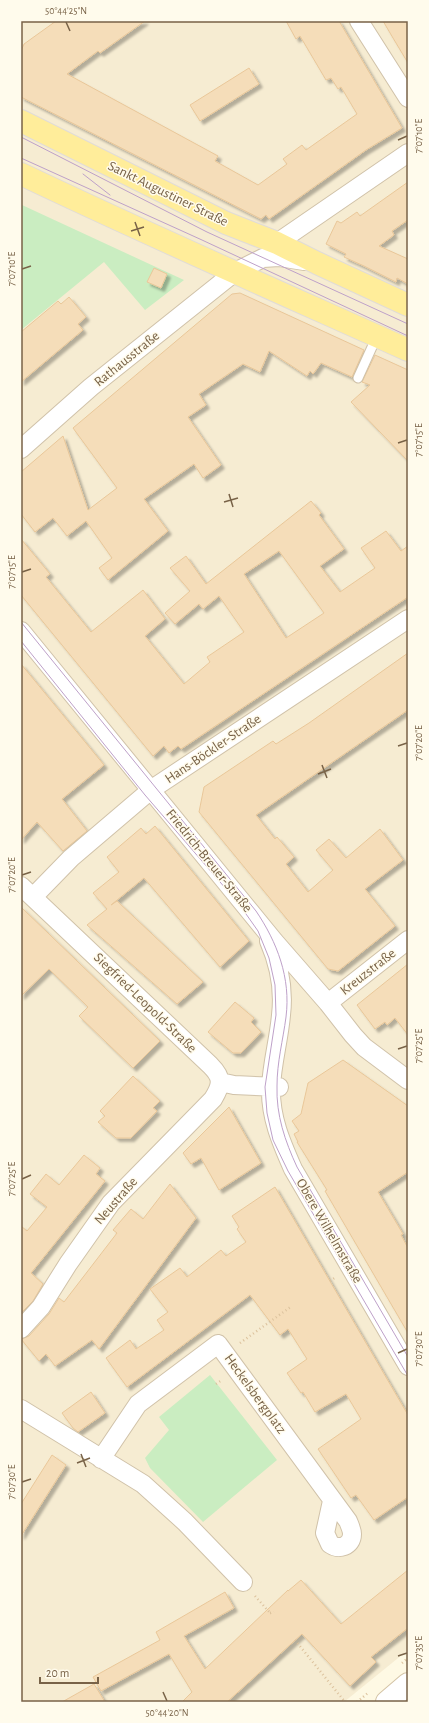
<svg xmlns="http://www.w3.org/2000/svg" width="429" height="1723" font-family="'Alegreya Sans',sans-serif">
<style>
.residential{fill:#f6ecd2}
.green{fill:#caedc1}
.building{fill:#f5ddb9;stroke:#e9c799;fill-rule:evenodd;filter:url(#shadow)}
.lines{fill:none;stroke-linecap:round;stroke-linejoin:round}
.lane-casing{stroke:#d0c2a9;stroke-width:11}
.street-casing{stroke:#d0c2a9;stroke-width:20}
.secondary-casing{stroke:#d4c4a6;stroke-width:24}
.primary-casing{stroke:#e1dcd7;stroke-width:24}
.path{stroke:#dbc19c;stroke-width:2.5;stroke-dasharray:1 3;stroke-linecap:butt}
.lane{stroke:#fff;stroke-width:9}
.street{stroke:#fff;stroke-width:18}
.secondary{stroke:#fff;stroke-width:22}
.primary{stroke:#ffed9a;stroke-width:22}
.tram{stroke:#bea1c9;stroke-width:1}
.ticks{fill:none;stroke:#786247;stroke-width:1.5}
.labels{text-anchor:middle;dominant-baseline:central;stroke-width:3;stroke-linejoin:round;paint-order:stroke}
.street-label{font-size:14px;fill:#786247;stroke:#fffbec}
.neatline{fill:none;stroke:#786247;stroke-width:1.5}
.ticks-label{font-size:10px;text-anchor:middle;fill:#786247}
</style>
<defs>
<filter id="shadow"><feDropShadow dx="3.5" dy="3.5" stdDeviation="1" flood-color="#0004"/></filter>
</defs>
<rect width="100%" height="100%" fill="#fef9e4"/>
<path class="residential" d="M21,21H408V1650L344,1702H21Z"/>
<path class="green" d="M21,205H22L184,280L145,310L104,262L21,330Z
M210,1375L277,1460L203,1522L150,1468L145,1458L169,1430L159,1417Z"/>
<path class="building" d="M56,21H145L100,53L98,51L67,74L218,156L215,161L258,185L287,164L283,159L302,145L306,150L357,114L341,87L338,89L331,78L326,80L300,36L296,39L286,21H339L402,128L366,150L269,219L266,215L261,219L21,97V51L24,44Z
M383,21H408V63L393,38Z
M249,68L259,84L200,121L190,105Z
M408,182V220L392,231L394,235L379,246L408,259V284L397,278L396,282L364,266L344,257L346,254L326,244L337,221L341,223L357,212L360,216Z
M154,268L167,274L161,288L147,282Z
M240,293L364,350L352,377L321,363L313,374L310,371L307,376L269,351L260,372L243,364L199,394L206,405L188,417L221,465L203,478L194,464L144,499L168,531L108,580L99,568L112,558L86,521L67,536L53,518L35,532L21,514V472L63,436L88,510L117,488L73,428L232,294Z
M69,297L86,317L78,324L83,330L21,382V332L58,301L61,304Z
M375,355L408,370V461L351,402L370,385L362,382Z
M311,501L321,513L319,515L344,549L320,566L340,592L375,568L361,548L386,531L401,551L408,546V597L181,749L178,746L169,753L164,746L153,756L21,595V539L50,574L46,577L91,632L143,590L165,619L145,636L184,684L210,662L207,657L244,632L219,596L203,609L199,604L175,624L165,613L190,591L170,568L186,556L206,584ZM279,551L324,613L286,638L244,574Z
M408,653V710L256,815L275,839L277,837L294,857L286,864L308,892L333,870L316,850L329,839L346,858L380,829L403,860L365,889L395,926L338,971L328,969L199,812L204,787L273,741L276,744L309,723Z
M21,664L104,765L62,799L87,831L63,851L37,822L21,840Z
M155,826L249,941L220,967L144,878L111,905L117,901L203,982L177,1004L87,925L107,909L93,893L119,872L107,857L141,828L146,834Z
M21,907L160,1041L133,1068L79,1016L88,1007L49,969L21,996Z
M408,964V1035L395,1018L387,1025L385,1022L375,1029L357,1005Z
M235,1002L254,1018L251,1022L261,1032L241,1053H233L208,1032Z
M343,1060L408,1106V1172L378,1192L403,1234L401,1235L408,1248V1333L325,1191L327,1190L297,1142H298L294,1134L299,1131L292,1121L301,1114L308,1083Z
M133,1076L160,1101L153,1108L157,1111L131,1138H116L98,1122L105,1116L100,1111Z
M229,1107L261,1163L219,1190L201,1158L191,1164L183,1153Z
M84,1155L100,1168L96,1174L105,1181L31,1273L43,1284L33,1301L21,1313V1226L27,1231L47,1207L30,1194L46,1174L59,1185Z
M170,1184L196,1218L99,1349L92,1340L55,1366L46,1354L39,1361L21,1339L29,1336L49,1314L59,1298L64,1302L117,1233L113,1230L131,1209L143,1219Z
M275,1187L408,1415V1497L374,1520L356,1495L351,1498L318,1449L361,1419L346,1394L315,1412L303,1392L301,1393L287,1373L307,1359L288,1329L280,1335L250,1295L127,1387L106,1358L130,1340L136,1349L164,1330L157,1320L168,1312L150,1289L180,1268L187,1277L221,1250L226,1256L246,1242L237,1229L239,1227L232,1216Z
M91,1392L105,1413L78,1432L73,1428L62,1413Z
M52,1455L66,1465L21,1536V1504Z
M408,1570V1628L371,1657L376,1662L350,1686L302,1634L227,1702H182L192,1692L169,1654L101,1691L93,1677L160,1640L156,1632L225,1592L234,1608L184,1636L205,1669L288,1590V1591L301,1580L341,1624Z
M94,1684L105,1702H62Z"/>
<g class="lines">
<g class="lane-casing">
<path id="lane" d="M358,378L377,336"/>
</g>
<g class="street-casing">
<path id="street" d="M359,21L408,98
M277,243L408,153
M21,449L91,387L235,272L263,258L279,257L304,261
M21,631L274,941L328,1003L353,1035L364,1047L408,1080
M21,886L210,1065C223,1078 222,1084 213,1099L111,1203L68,1264L41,1307L21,1329
M33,897L71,858L152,789L408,619
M269,941C279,964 284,990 281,1015C279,1039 272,1063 271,1087C270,1117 281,1142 293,1169L408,1366
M328,1003L408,940
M220,1082L234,1085L279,1087
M21,1409L143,1484L185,1522L243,1582
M101,1459L138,1404L218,1344L348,1521C350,1526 352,1530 352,1534C352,1547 338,1550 330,1544L325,1533L332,1501"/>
</g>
<g class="secondary-casing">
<path id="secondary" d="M387,1702L408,1684"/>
</g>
<g class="primary-casing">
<path id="primary" d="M21,121L226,223L277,243L317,263L408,305
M21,174C149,235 279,292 408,350"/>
</g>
<path class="path" d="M330,1281L336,1277
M240,1343L292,1306
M216,1384L222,1380
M255,1596L271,1614
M270,1613L274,1612
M295,1640L345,1702
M402,1663L408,1658
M357,1702L368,1693"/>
<use href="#lane" class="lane"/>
<use href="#street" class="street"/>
<use href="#secondary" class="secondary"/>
<use href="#primary" class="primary"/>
<path class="tram" d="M21,137L207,232L408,324
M21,158L202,240L408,336
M83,174L110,195
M21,622L256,911C277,942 291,978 286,1017C283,1040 277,1062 277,1086C276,1115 285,1141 297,1167L408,1357
M21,641L145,795L239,904L258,931L269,958L275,985L276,1015L265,1087L267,1113L273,1140L288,1171L408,1376"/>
</g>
<path class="ticks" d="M66,22L70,31M398,140L407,136M135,222L140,236M131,231L144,227M22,269L31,266M398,443L407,440M229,494L233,507M224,502L238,498M22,572L31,569M398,746L407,743M322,765L327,778M318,774L331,769M22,875L31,872M398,1049L407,1046M22,1179L31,1175M398,1353L407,1349M81,1454L86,1467M77,1463L90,1458M22,1482L31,1479M398,1656L407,1653M163,1692L167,1701"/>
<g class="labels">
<g class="street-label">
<text transform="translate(168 194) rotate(26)">Sankt Augustiner Straße</text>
<text transform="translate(127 359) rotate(-39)">Rathausstraße</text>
<text transform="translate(213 749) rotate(-34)">Hans-Böckler-Straße</text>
<text transform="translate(209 861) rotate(51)">Friedrich-Breuer-Straße</text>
<text transform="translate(368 972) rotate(-38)">Kreuzstraße</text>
<text transform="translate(145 1003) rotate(44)">Siegfried-Leopold-Straße</text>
<text transform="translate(116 1201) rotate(-49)">Neustraße</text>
<text transform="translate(329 1231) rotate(60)">Obere Wilhelmstraße</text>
<text transform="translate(255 1394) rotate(54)">Heckelsbergplatz</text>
</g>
</g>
<rect width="429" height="1723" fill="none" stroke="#fffbec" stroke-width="44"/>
<path d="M40 1677v6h58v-6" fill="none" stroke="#786247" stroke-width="2"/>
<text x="46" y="1677" font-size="12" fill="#786247" stroke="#fffbec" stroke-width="3" paint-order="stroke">20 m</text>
<rect x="22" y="22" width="385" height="1679" class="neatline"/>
<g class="ticks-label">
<text x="66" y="14">50°44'25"N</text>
<text transform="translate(418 136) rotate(-90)" y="4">7°07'10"E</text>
<text transform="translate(11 269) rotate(-90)" y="4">7°07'10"E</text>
<text transform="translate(418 440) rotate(-90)" y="4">7°07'15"E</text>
<text transform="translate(11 572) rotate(-90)" y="4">7°07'15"E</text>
<text transform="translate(418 743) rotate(-90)" y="4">7°07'20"E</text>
<text transform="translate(11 875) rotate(-90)" y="4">7°07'20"E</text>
<text transform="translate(418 1046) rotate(-90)" y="4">7°07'25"E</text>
<text transform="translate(11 1179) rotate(-90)" y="4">7°07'25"E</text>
<text transform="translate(418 1349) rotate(-90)" y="4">7°07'30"E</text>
<text transform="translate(11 1482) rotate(-90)" y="4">7°07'30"E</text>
<text transform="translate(418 1653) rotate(-90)" y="4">7°07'35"E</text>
<text x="167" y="1716">50°44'20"N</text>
</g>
</svg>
